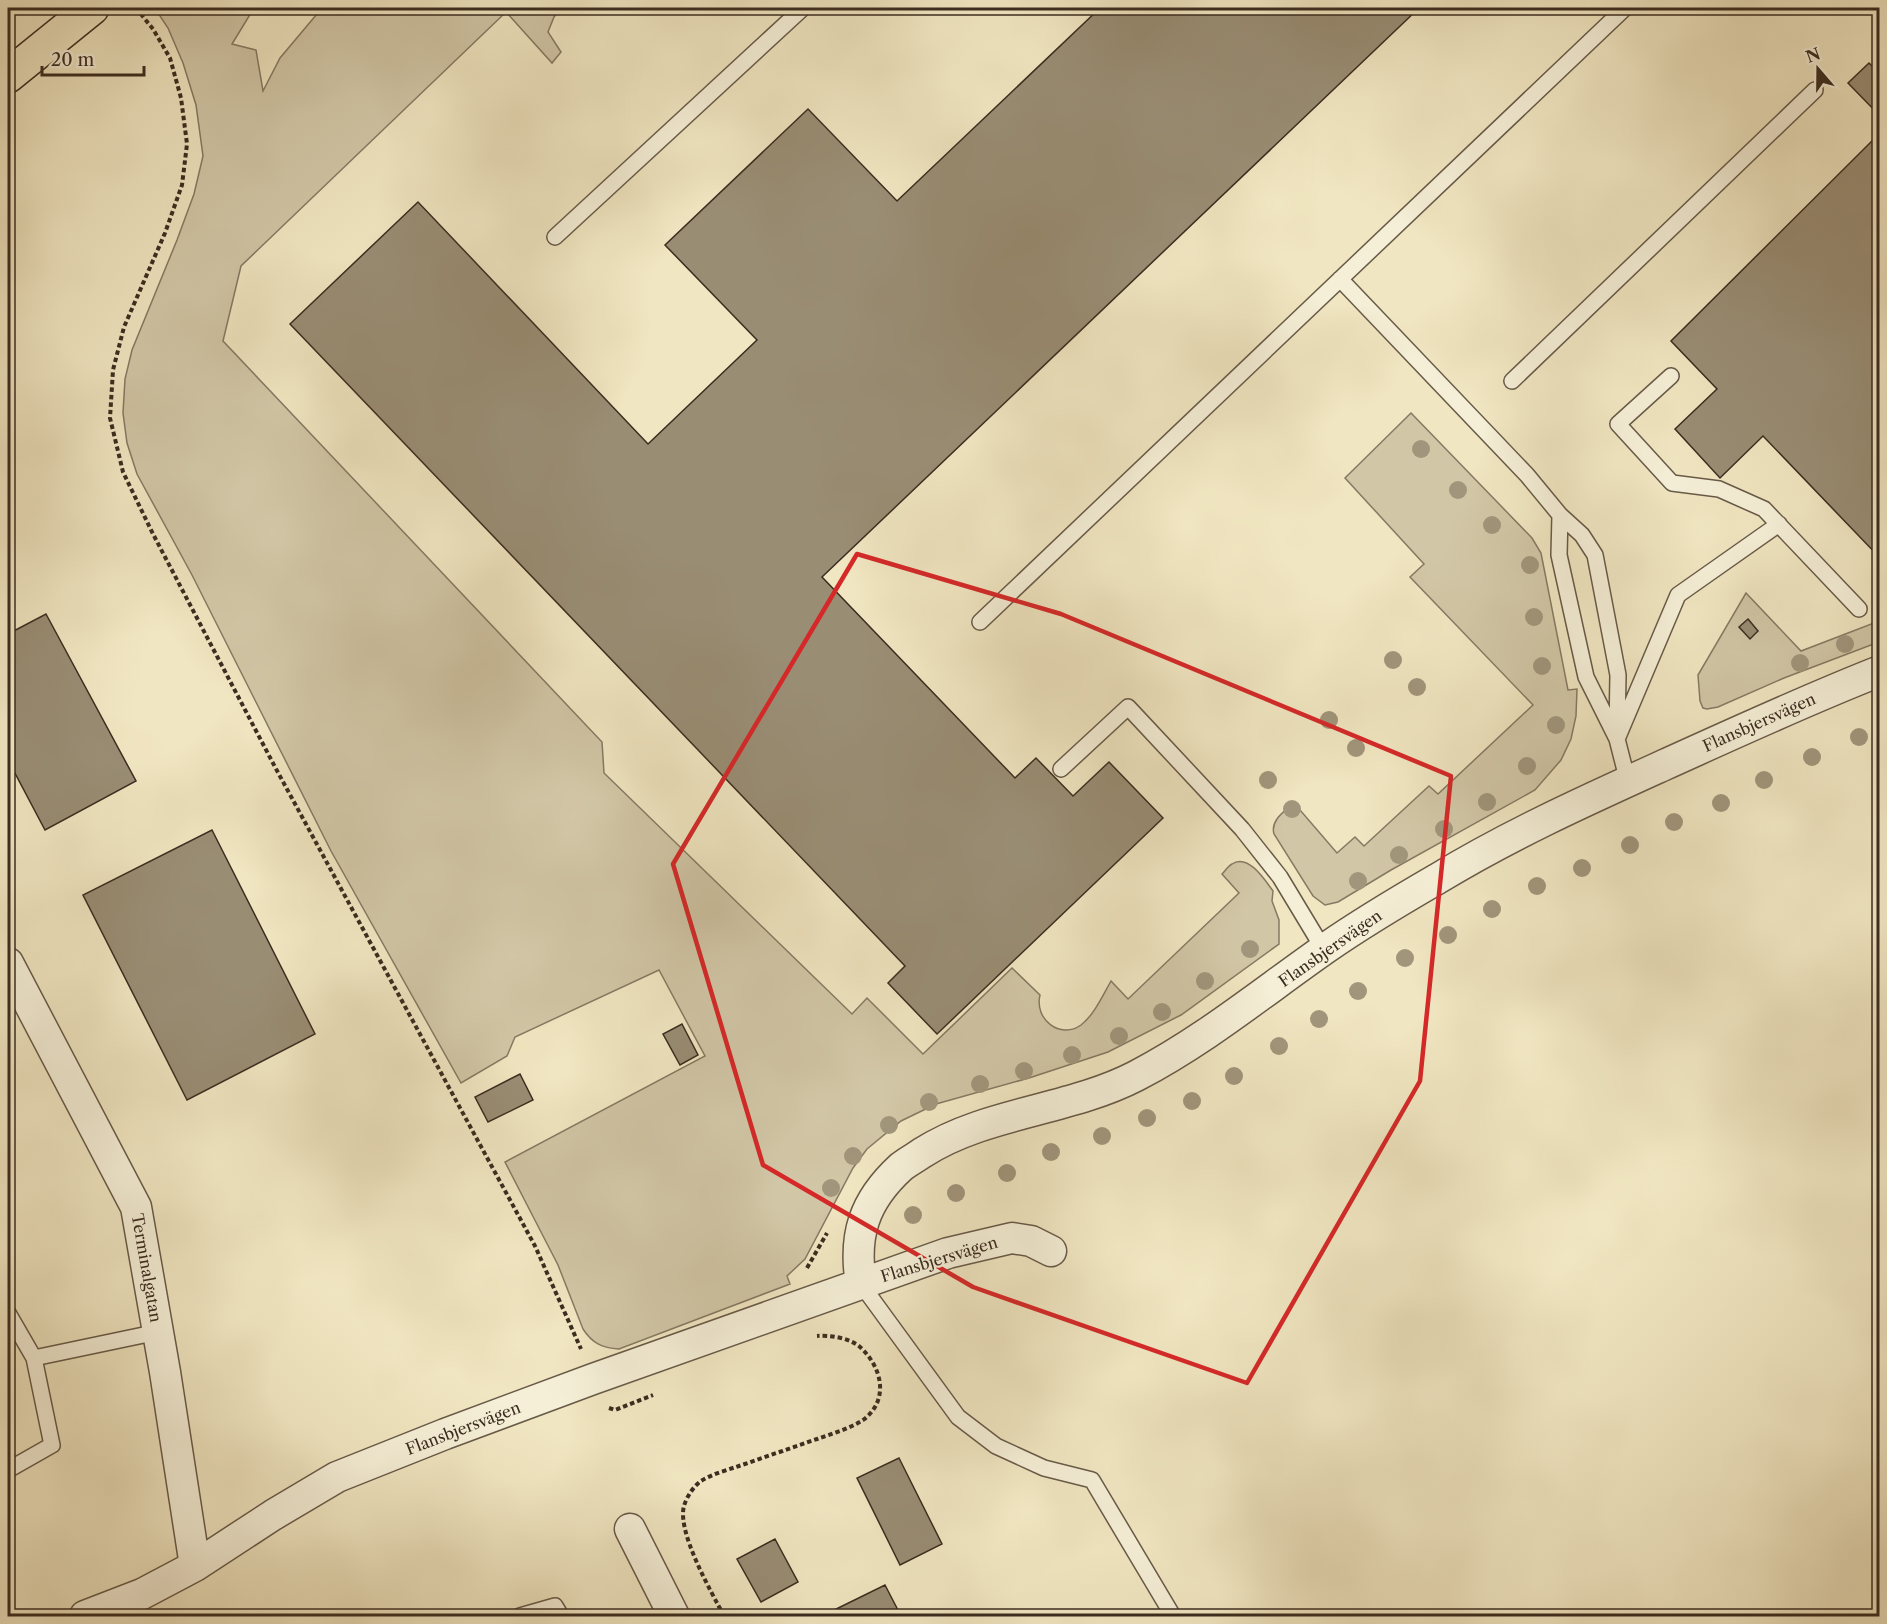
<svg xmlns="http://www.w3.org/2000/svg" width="1887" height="1624" font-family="'Libre Caslon Text',serif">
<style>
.green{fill:#d1c6a6;stroke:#867963;stroke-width:1.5}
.building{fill:#998d74;stroke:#3b2c20;stroke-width:1.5}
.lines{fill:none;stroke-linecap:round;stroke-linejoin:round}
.lane-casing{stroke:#685a48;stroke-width:18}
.street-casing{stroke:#685a48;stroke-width:33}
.highway-casing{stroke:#3b2c20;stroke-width:36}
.path{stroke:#3b2c20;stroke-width:4;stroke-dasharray:4.5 3;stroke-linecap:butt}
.lane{stroke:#f5efd7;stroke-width:15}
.street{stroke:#f5efd7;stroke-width:30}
.highway{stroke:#f0e6c1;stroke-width:33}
.tree{fill:#a1957b}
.marked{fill:none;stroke:#d62828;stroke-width:4.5;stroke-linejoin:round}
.labels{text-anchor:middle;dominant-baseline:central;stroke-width:4.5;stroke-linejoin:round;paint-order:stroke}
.street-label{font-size:16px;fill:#3b2c20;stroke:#f5efd7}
</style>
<rect width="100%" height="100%" fill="#f0e6c1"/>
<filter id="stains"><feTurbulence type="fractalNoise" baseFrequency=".00333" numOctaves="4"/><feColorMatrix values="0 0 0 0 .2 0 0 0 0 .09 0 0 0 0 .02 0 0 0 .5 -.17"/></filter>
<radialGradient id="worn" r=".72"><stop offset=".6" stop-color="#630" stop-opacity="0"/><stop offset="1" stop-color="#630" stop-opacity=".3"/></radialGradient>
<path class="green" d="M165,8H254L232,44L256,50L263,91L280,58L322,8H562L554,17L548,32L561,52L552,63L506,12L241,266L223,341L602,742L604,773L852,1014L867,998L923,1054L1012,968L1040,995C1034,1019 1060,1040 1081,1025C1094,1015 1103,995 1111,981L1128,999L1239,893L1222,874C1225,871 1228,866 1232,864C1248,853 1265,880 1273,891L1272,901L1279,920V944L1181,1015L1108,1052L1029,1078L936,1104L901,1121L867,1149L853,1168L805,1259L787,1276L790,1284L619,1349C602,1348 592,1343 583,1329L558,1265L505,1162L705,1056L659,970L515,1037L507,1056L461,1083L331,851L192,575L137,474L127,443L123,413L125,379L132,350L177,240L194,194L203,156L196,105L183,63L168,28L158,13Z
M1411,413L1532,538L1541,553L1568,690L1577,689L1576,716L1571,739L1561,760L1535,790L1391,870L1338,902L1325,905L1313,896L1274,834C1270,820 1285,811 1294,803L1337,853L1355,837L1364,846L1429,786L1438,794L1533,705L1410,577L1424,564L1345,478Z
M1746,593L1801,651L1879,621V642L1784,678L1718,707L1707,709L1703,708L1700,701L1698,675Z"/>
<path class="building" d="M1100,8H1419L822,577L1015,778L1036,758L1073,796L1109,762L1163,818L937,1034L888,983L905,966L290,324L418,202L648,444L757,340L665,245L808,109L897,201Z
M1869,63L1880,74V116L1848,83Z
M1880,133V558L1763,436L1720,478L1675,429L1717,389L1671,341Z
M46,614L136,781L45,830L8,760V634Z
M1748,619L1758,631L1750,639L1739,627Z
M212,830L315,1034L187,1100L83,895Z
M682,1024L698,1055L680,1065L663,1034Z
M520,1074L533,1100L488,1122L475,1097Z
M899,1458L942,1544L900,1565L857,1478Z
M775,1539L798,1582L761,1602L737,1559Z
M885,1585L901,1616H822Z"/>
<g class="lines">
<g class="lane-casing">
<path id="lane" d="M555,237L803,8
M1340,279L1527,475L1560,515L1559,555L1586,677L1617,739L1628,782
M1671,376L1618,424L1672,483L1719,489L1764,509L1859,609
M1512,381L1815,90
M1560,515L1582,535L1595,555L1618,675L1617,730
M980,622L1625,8
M1617,739L1678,595L1779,524
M1061,769L1128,707L1242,829L1280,877L1324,950
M861,1284L958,1417L996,1446L1044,1468L1092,1480L1173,1616
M8,1313L34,1358L52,1445L8,1470
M34,1358L158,1332
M520,1616L555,1606L561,1616"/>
</g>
<g class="street-casing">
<path id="street" d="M8,963L136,1207L165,1372L195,1566
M861,1284C853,1235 864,1201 901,1167C907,1162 915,1158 922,1153C986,1112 1068,1111 1136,1076C1205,1040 1263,992 1326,948C1362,923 1399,901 1437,879C1509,835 1587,800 1664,765C1735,733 1806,700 1880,671
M630,1529L674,1616
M85,1616L142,1594L195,1566L273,1515L337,1477L445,1434L593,1379L948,1253L1012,1238L1031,1241L1051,1251"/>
</g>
<g class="highway-casing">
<path id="highway" d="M8,76L92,8"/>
</g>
<path class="path" d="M136,8L153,29L170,58L181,98L187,144L182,185L165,233L124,327L113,370L110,418L123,472L153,534L275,767L535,1246L581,1349
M807,1268L827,1233
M609,1408L615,1410L653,1395
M724,1616C712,1593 674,1528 685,1503C688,1495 694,1486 701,1481C712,1474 727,1470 739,1466C765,1457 791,1448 817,1439C831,1434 849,1429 863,1420C890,1400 882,1367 860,1347C850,1338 830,1335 817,1336"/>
<use href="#lane" class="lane"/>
<use href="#street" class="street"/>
<use href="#highway" class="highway"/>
</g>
<g class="tree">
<circle cx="1421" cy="449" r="9"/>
<circle cx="1458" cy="490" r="9"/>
<circle cx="1492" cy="525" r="9"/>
<circle cx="1530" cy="565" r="9"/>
<circle cx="1534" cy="617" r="9"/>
<circle cx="1845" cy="644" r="9"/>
<circle cx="1393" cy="660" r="9"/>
<circle cx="1800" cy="663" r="9"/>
<circle cx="1542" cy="666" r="9"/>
<circle cx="1417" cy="687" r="9"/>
<circle cx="1329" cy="720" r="9"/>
<circle cx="1556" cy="725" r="9"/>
<circle cx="1859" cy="737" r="9"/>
<circle cx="1356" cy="748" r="9"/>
<circle cx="1812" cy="757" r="9"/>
<circle cx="1527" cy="766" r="9"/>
<circle cx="1268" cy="780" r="9"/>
<circle cx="1764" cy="780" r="9"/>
<circle cx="1487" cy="802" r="9"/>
<circle cx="1721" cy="803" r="9"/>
<circle cx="1292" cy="809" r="9"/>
<circle cx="1674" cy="822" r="9"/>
<circle cx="1444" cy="829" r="9"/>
<circle cx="1630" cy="845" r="9"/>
<circle cx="1399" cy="855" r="9"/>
<circle cx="1582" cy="868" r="9"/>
<circle cx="1358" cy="881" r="9"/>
<circle cx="1537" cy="886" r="9"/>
<circle cx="1492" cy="909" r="9"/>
<circle cx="1448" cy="935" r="9"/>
<circle cx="1250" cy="949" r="9"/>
<circle cx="1405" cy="958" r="9"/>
<circle cx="1205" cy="981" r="9"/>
<circle cx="1358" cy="991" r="9"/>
<circle cx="1162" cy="1012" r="9"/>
<circle cx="1319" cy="1019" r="9"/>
<circle cx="1119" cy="1036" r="9"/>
<circle cx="1279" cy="1046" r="9"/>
<circle cx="1072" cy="1055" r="9"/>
<circle cx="1024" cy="1071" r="9"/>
<circle cx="1234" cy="1076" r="9"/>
<circle cx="980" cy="1084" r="9"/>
<circle cx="1192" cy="1101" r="9"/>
<circle cx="929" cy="1102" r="9"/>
<circle cx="1147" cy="1118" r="9"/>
<circle cx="889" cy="1125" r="9"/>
<circle cx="1102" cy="1136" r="9"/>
<circle cx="1051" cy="1152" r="9"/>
<circle cx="853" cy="1156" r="9"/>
<circle cx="1007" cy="1173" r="9"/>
<circle cx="831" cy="1188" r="9"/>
<circle cx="956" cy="1193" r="9"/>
<circle cx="913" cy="1215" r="9"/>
</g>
<path class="marked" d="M857,554L1061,614L1451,776L1420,1081L1247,1383L973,1287L763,1165L673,864Z"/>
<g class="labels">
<g class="street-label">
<text transform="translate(1759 722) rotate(-24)">Flansbjersvägen</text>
<text transform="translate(1330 948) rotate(-35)">Flansbjersvägen</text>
<text transform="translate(939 1259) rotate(-17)">Flansbjersvägen</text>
<text transform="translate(147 1268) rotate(80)">Terminalgatan</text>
<text transform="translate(463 1428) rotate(-21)">Flansbjersvägen</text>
</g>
</g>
<rect width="1887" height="1624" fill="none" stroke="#f0e6c1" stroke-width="30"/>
<rect x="9" y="9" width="1869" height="1606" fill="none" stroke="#3b2c20" stroke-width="3"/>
<rect x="15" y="15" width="1857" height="1594" fill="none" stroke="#3b2c20" stroke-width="1.5"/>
<g transform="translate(1818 69) rotate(340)" stroke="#f5efd7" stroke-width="4.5" paint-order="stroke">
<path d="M0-4.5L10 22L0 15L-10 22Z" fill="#3b2c20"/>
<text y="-9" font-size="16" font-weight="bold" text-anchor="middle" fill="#3b2c20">N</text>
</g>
<path d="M42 66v9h102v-9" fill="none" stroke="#3b2c20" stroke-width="3"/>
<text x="51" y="66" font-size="18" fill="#3b2c20" stroke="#f5efd7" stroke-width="4.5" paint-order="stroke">20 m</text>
<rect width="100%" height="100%" filter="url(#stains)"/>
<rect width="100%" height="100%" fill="url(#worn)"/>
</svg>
